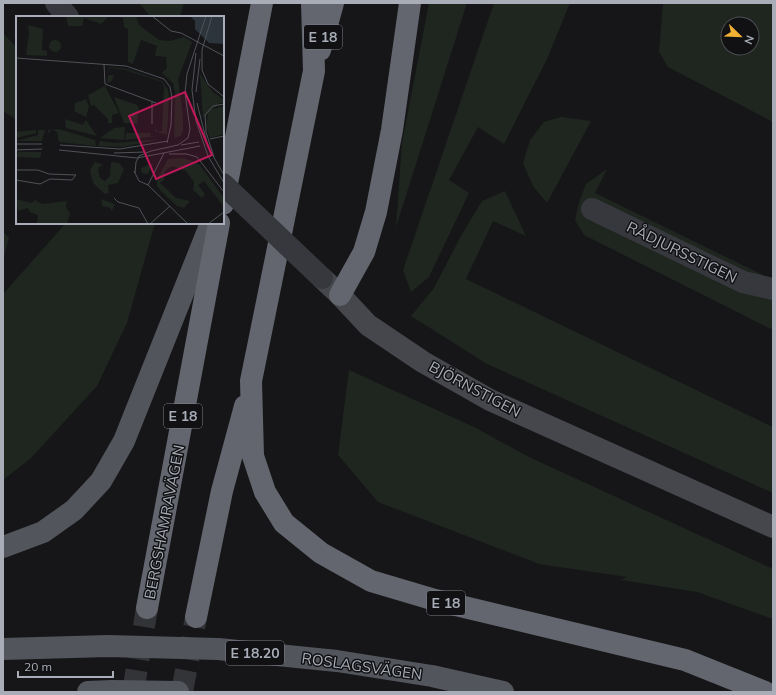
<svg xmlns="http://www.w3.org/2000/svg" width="776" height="695" font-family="Mulish,sans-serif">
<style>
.green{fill:#1e261f;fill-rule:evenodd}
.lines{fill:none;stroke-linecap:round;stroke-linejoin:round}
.highway-tunnel{stroke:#333438;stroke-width:22;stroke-dasharray:22 11;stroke-linecap:butt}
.street{stroke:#37383d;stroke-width:22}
.secondary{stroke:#45474d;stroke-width:22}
.primary{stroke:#53555c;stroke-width:22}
.highway{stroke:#63666e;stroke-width:22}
.street-bridge{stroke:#37383d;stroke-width:22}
.labels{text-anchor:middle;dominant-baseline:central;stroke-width:3;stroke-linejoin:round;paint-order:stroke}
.shield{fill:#111113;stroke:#7b7e86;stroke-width:1}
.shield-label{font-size:14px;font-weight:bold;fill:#a8adb8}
.street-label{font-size:15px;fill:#a8adb8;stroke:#111113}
.inset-road{fill:none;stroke:#505258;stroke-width:1}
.view{fill:#c2185b;fill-opacity:0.15;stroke:#c2185b;stroke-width:2}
.inset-edge{fill:none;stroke:#a8adb8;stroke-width:2}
</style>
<rect width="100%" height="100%" fill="#161618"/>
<path class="green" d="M139,3H184L180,17H151Z
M429,3H467L396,227L402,143Z
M494,3H570L547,59L504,144L478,127L449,180L469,193L429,277L411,292L403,270Z
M663,3H773V122L668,67L659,52ZM728,24H752V48H728Z
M3,33L17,48V120L3,111Z
M561,117L591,121L547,203L533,186L523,163L530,140L544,122Z
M607,169L595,193L773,280V328L771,329L584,235L575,220L579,202L586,184Z
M505,191L526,236L493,221L466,279L773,427V493L487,364L411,316L434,288L462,234L482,201Z
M66,223H155L127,323L97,386L31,458L3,480V294Z
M3,232L9,237L3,261Z
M349,370L474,427L529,457L773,569V619L697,592L621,580L627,577L539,564L378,502L338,455Z"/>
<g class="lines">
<path class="highway-tunnel" d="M133,692L147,608
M182,692L196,617"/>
<path class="street" d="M56,3L68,17
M592,209L743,282L773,289"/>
<path class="secondary" d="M322,278L340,295L368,325L423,362L490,400L773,527"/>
<path class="primary" d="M3,547L43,532L74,510L101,481L124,441L211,223
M3,649L108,646L218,649L337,661L432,676L503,692
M88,692L112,691L178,692"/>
<path class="highway" d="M312,3L314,71L251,381L253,456L265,492L284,523L321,553L371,581L435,600L685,660L765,692
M320,50L333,3
M223,204L262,3
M340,295L364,252L376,212L392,130L410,3
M147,608L219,223
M196,617L222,491L245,406"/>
<path class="street-bridge" d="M223,184L322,278"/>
</g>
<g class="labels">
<g class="shield">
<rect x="304" y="25" width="38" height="24" rx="3"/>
<rect x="164" y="404" width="38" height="24" rx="3"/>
<rect x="427" y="591" width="38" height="24" rx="3"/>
<rect x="226" y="641" width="58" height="24" rx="3"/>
</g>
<g class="shield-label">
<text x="323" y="37">E 18</text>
<text x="183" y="416">E 18</text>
<text x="446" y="603">E 18</text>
<text x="255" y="653">E 18.20</text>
</g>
<g class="street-label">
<text transform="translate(682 252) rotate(26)">RÅDJURSSTIGEN</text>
<text transform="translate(475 389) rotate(28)">BJÖRNSTIGEN</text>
<text transform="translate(164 522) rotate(-79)">BERGSHAMRAVÄGEN</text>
<text transform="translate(362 666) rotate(8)">ROSLAGSVÄGEN</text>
</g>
</g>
<g transform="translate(16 16)">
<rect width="208" height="208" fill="#161618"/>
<path d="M50,0H93L85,8L68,2L66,10H52ZM97,0H120L123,9L143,24L154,25L168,21L176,26L162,63L167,100V115L165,120L158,122L159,76L157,67L146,57L151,52L150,41L139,40L141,30L125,24L117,48L112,46V13L108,11L107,2ZM12,9L27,13L26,34L31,35V40L10,39L13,17ZM33 30a6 6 0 1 1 12 0a6 6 0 1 1-12 0ZM93,51L111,53L146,65L152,74L153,82L151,119L138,115L141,112V115H146L148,71L146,66L109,54L94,52L92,59H98L97,62L95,66L91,67ZM184,58L197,76L208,84V87H204L187,102ZM89,70L103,97L96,99V107H92V103L78,89L75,90L72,79ZM98,81L121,89L123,93L121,108L108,107ZM70,83L73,90L70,101L58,95L59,87ZM208,90V118L194,122L190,110L192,97L194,94ZM49,103L67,109L70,104L81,120L50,112ZM109,111L108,124L84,122L98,112ZM36,113L32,118V114L43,113L79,124L80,130L43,126L41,116ZM20,114V117L0,122V116ZM22,114H29L26,125H0L22,119ZM110,117H134V120H139L149,119L109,124ZM144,123L107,131L82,130L84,125L99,127ZM2,136H25V140L23,142L0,141ZM168,142L183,148L208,182V191L188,165L182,169L189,178L186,182L177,174L178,166L170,155L156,150L149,155L148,164L144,167L160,182L174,185L168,192L161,190L145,175L141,170V163L152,143ZM79,146L88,149L83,151L82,155L84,162L89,165L94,160L95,146L103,147L108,153L102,167L92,169L93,177L89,178L77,167L74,154ZM137,147L132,158L126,157L125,152ZM0,183L16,187L19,184L26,188L51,185L50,191L54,198L51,208H21L22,199L14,196L12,192L2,195ZM85,183L99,188L96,195L94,192L86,190Z" fill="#1e261f"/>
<path d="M174,0H208V28L193,27L179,13V5Z" fill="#2c353c"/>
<path class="inset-road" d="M136,0L155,15L165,17L208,40M196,0L186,34V54L192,68L208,81M180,37L176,74L180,105L192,140L208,167M0,42L110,50L148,63L154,71L156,82L155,109L151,127M88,48L89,68L140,87M180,76L184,43M136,86V108M181,87L192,131M194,123L208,120M0,128H26M44,129L104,133L152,125M165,129L183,126M0,134L26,133M43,134L121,142L184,130M98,137L129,136M148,137L132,169L172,208M153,138H171L181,141L208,176M196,138L208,159M198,141L190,116L189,99L197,90L208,88M0,154H22L33,158L60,159L56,164L34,163L24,168L0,164M118,155L123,165L132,169M119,157L120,146L123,140L135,135L162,129L172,122L174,113L169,77L171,58L190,0M98,182L102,186L123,192L132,208M134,208L154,190M192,208L208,196"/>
<path class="view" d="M169,76L196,139L140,163L113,100Z"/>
<rect width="208" height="208" class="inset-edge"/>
</g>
<rect width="776" height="695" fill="none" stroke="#a8adb8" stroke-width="8"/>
<g transform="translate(740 36) rotate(113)"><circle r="19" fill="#111113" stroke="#4d4f55"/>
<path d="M0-3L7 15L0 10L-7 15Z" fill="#f2b134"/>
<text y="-6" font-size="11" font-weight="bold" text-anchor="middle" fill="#a8adb8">N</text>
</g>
<path d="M18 671v6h95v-6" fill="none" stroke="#a8adb8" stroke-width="2"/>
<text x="24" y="671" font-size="12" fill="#a8adb8" stroke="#111113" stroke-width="3" paint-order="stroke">20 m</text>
</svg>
